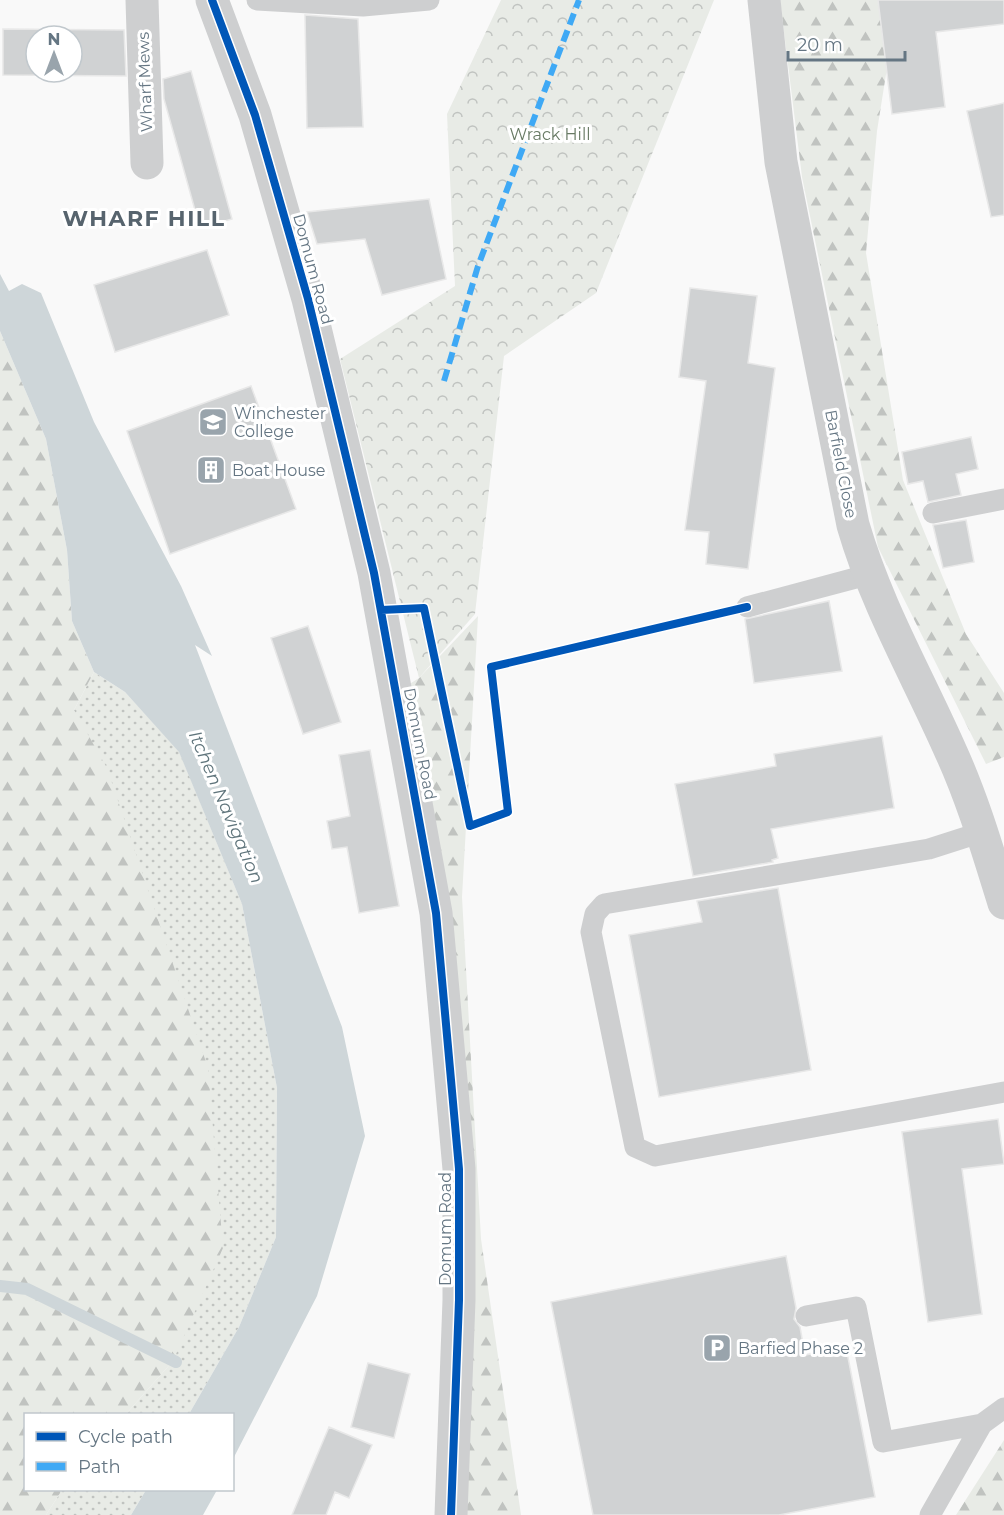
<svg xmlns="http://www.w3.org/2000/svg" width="1004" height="1515" font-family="Montserrat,sans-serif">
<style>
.grass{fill:url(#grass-dots)}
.forest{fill:url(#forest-firs)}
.park{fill:url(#park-crowns)}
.water{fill:#ced6d9}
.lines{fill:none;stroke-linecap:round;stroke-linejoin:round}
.stream{stroke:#ced6d9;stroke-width:12}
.building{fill:#d0d2d3;stroke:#e8e8e8;stroke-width:1.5;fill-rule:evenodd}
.lane{stroke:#cecfd0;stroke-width:21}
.street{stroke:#cecfd0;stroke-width:33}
.quiet{stroke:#3fa9f5;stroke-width:6;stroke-dasharray:12 6;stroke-linecap:butt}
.cycleway-casing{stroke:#fff;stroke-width:11}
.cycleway{stroke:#0057b8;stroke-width:8}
.labels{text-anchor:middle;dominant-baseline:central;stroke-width:6;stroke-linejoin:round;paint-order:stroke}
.street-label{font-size:16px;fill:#657683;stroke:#fff}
.park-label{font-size:16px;fill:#687a64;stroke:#fff}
.poi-label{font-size:16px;fill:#657683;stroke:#fff;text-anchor:start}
.water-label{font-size:18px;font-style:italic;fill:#60757c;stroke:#fff}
.district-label{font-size:22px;font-weight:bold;letter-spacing:1.5px;fill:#57646e;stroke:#fff}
</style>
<defs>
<pattern id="grass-dots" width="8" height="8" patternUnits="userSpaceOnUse" patternTransform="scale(1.5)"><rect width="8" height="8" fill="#e8ebe6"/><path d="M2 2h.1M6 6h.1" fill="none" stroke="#c0c3c0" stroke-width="1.8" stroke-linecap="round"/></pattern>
<pattern id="forest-firs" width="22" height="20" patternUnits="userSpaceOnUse" patternTransform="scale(1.5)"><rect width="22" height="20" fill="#e8ebe6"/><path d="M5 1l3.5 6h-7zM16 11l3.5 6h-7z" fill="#c0c3c0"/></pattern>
<pattern id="park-crowns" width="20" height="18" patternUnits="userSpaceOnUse" patternTransform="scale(1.5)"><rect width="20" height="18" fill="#e8ebe6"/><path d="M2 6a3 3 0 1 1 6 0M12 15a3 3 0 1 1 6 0" fill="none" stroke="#c0c3c0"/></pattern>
</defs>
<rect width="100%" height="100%" fill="#f9f9f9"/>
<path class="grass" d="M94,672L125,692L179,751L242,904L277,1088L276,1237L239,1327L189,1414H126L173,1361L74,710Z
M62,1490H146L131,1515H46Z"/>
<path class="forest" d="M780,0H878L887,68L877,131L866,253L903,480L966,634L1004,693V757L986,764L878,547L802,177Z
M0,331L46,439L67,550L72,621L94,672L74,710L107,768L208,1068L223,1248L173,1361L126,1414H26V1490H62L46,1515H0Z
M478,616L462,897L481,1239L521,1515H461L469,1383L397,692L419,678Z
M1004,1440V1515H956Z"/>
<path class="park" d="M501,0H714L596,293L504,356L475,614L419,678L340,359L455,286L447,114Z"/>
<path class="water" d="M0,274L9,291L22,284L41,293L94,422L181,586L212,656L195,645L342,1027L365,1136L317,1296L233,1459L232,1414H189L239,1327L276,1237L277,1088L242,904L179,752L125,692L94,672L72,621L67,550L46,439L0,331Z
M146,1490H217L203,1515H131Z"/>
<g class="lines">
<path class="stream" d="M0,1286L27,1289L176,1362"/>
</g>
<path class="building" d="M878,0H1004V24L936,32L945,107L892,114Z
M305,15L358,19L363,127L307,128Z
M3,29L124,30L126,76L3,75ZM36,36H72V72H36Z
M191,71L232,219L200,228L164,99L163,79Z
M1004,103V215L991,217L967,111Z
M429,199L446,279L382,295L365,239L317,244L307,212Z
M207,250L229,315L115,352L94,285Z
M690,288L757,296L748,363L775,368L748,569L706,564L709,532L685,530L706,381L679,377Z
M251,386L296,509L170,554L127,431Z
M971,437L978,469L956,474L961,495L928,502L923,481L908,484L902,452Z
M966,520L974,562L943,568L933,525Z
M829,601L842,671L754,683L745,619Z
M308,626L341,722L303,734L271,638Z
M882,736L894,808L771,829L778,858L772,860L773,862L693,876L675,784L776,766L774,754Z
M370,750L399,906L359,913L347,847L332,849L327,821L350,816L339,755Z
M778,888L811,1070L659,1097L629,935L702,922L697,901Z
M998,1119L1004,1164L962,1169L982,1314L928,1322L902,1132Z
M786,1256L796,1308L794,1319L800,1327L805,1355L846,1347L875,1497L779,1515H593L551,1302Z
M368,1363L410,1374L394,1438L351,1427Z
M329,1427L372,1445L349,1498L335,1492L326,1515H292Z"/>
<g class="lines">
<path class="lane" d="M257,0L363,6L429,0
M933,513L1004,499
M747,607L867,575
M982,832L929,849L604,904L595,914L591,932L635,1147L655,1156L1004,1092
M806,1316L856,1307L883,1442L982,1424
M930,1515L982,1424L1004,1408"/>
<path class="street" d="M142,0L147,163
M212,0L255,115L308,299L374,573L436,913L459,1169V1300L451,1515
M764,0L781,162L853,525C877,607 917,675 951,752C973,800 988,852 1004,903"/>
<path class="quiet" d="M444,381L478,266L579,0"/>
<g class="cycleway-casing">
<path id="cycleway" d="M212,0L255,115L308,299L374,573L436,913L459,1169V1300L451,1515
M381,610L424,608L470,826L508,812L491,667L747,607"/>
</g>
<use href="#cycleway" class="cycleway"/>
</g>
<defs>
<g id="school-square" transform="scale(1.5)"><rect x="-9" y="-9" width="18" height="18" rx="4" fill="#99a4ac" stroke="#fff"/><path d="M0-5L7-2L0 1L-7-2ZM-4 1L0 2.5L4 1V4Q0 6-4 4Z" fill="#fff"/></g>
<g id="building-square" transform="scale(1.5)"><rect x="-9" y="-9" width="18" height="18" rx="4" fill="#99a4ac" stroke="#fff"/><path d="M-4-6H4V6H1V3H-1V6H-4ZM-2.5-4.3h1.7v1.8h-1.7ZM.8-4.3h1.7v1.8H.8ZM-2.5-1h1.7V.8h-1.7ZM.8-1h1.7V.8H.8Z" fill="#fff"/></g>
<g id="parking-square" transform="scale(1.5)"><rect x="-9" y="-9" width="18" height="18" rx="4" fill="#99a4ac" stroke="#fff"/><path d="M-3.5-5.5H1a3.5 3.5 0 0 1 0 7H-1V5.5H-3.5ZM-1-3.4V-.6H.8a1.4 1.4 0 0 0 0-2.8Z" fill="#fff"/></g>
</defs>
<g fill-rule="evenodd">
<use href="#school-square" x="213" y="422"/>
<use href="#building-square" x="211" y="470"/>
<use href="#parking-square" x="717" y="1348"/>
</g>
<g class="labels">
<g class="street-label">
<text transform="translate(145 82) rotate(-92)">Wharf Mews</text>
<text transform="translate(313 269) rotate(75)">Domum Road</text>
<text transform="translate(841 464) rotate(79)">Barfield Close</text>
<text transform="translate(420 744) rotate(79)">Domum Road</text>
<text transform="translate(445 1229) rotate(-90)">Domum Road</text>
</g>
<g class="park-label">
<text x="550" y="134">Wrack Hill</text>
</g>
<g class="poi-label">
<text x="234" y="413">Winchester<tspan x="234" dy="18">College</tspan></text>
<text x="232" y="470">Boat House</text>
<text x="738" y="1348">Barfied Phase 2</text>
</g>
<g class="water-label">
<text transform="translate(226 807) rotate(67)">Itchen Navigation</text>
</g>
<g class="district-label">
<text x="144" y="218">WHARF HILL</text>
</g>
</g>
<rect x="24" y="1413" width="210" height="78" fill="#ffffff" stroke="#c1c8cd" stroke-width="1.5"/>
<rect x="36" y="1432" width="30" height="9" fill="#0057b8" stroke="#c1c8cd" stroke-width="1.5"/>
<text x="78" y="1443" font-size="18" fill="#657683">Cycle path</text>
<rect x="36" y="1462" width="30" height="9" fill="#3fa9f5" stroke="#c1c8cd" stroke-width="1.5"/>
<text x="78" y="1473" font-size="18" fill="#657683">Path</text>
<g transform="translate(54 54)"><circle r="28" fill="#ffffff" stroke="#c1c8cd" stroke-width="1.5"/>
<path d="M0-4.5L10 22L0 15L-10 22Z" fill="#99a4ac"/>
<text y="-9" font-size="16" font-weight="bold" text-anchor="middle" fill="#657683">N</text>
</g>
<path d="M788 51v9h117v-9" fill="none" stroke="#657683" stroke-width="3"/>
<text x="797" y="51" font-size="18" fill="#657683" stroke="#ffffff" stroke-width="4.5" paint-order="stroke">20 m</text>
</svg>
